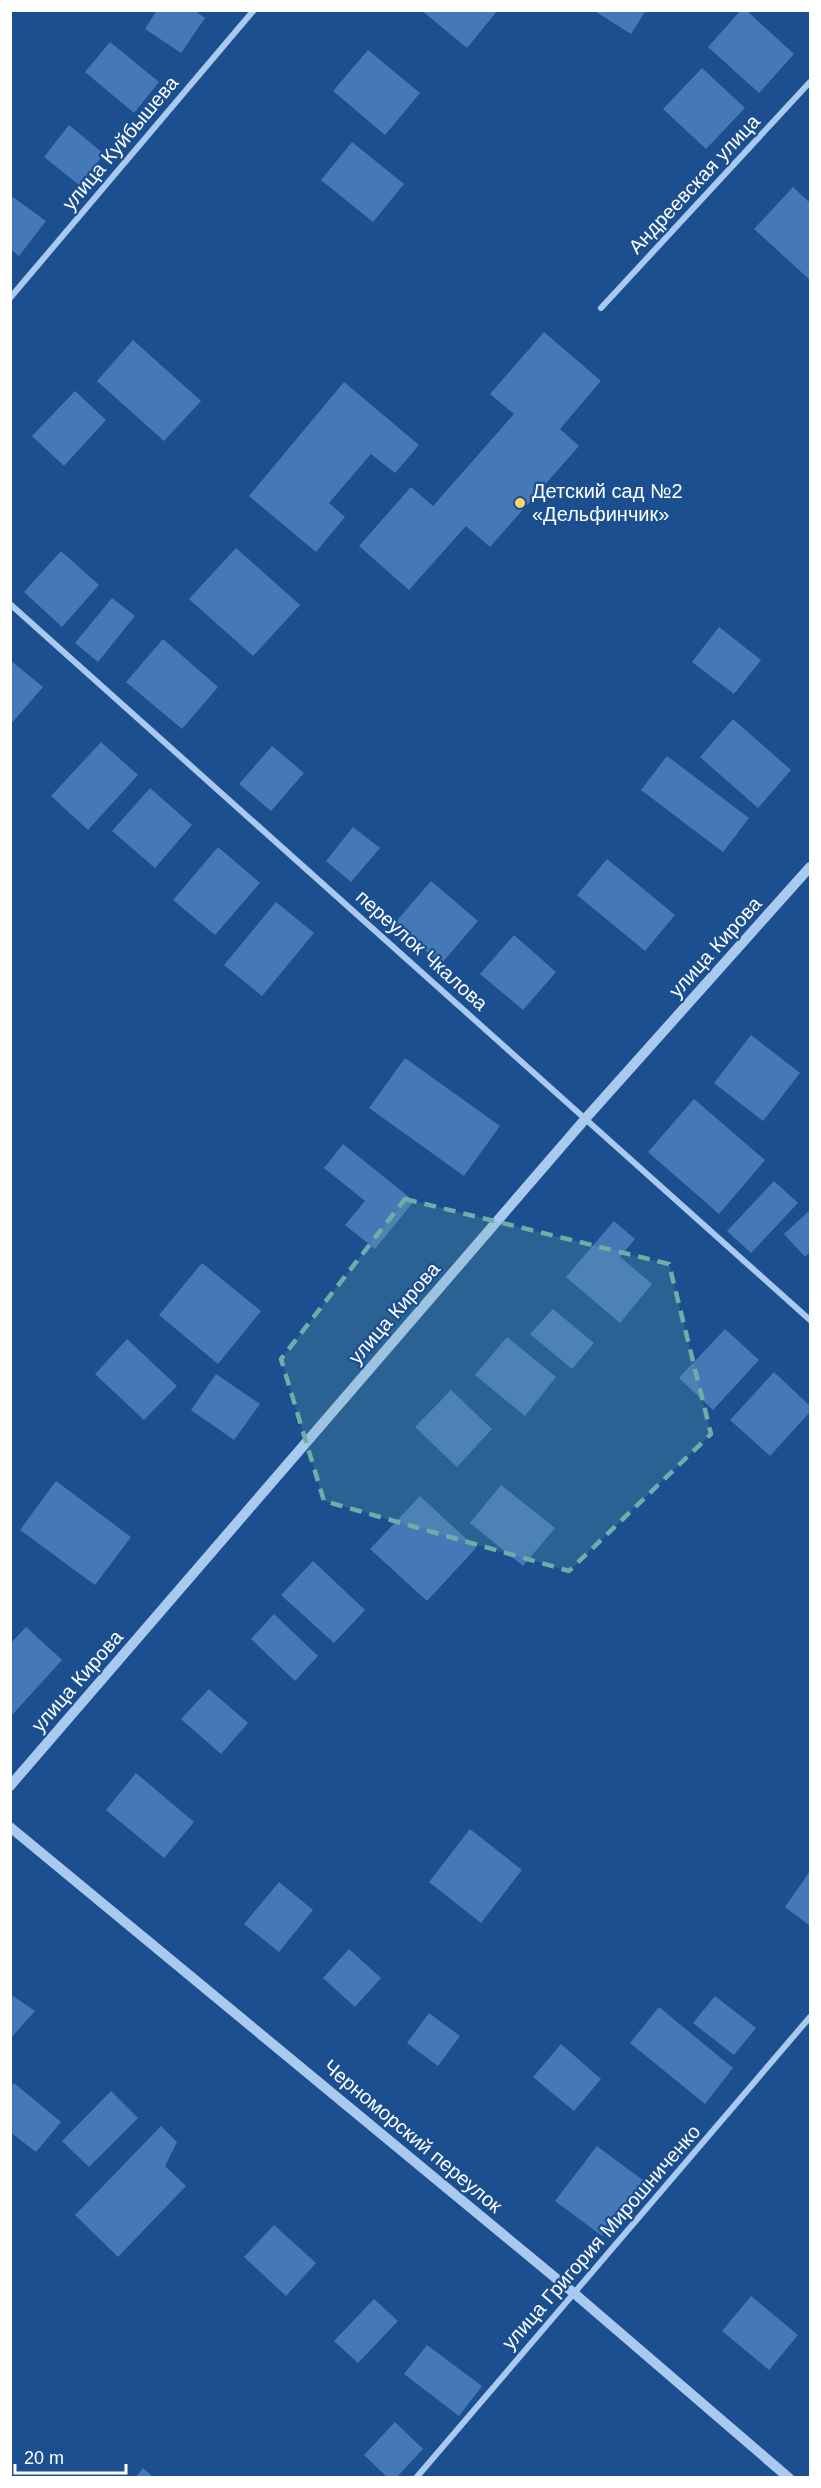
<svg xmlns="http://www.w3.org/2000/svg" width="821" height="2488" font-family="Arial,sans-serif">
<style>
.building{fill:#4478b7}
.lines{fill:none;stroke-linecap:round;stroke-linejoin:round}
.minor{stroke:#a9c9ee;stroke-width:6}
.tertiary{stroke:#a9c9ee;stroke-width:10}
.marked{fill:#6fada8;fill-opacity:0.2;stroke:#6fada8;stroke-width:4.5;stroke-dasharray:12 8;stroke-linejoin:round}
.poi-dot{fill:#ffd166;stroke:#1b4f8f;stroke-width:2}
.labels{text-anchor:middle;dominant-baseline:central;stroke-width:4.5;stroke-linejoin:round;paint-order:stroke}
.street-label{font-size:20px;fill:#fff;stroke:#1b4f8f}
.poi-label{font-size:20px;fill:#fff;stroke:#1b4f8f;text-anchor:start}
</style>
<rect width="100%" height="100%" fill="#1b4f8f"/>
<path class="building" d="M157,10H194L205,18L181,53L145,29Z
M421,10H498L467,48Z
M593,10H646L631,34Z
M741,10H746L794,54L759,93L708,47Z
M110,42L159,82L134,113L85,72Z
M368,50L420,93L385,135L333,91Z
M702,68L745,108L706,149L663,109Z
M69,125L104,154L79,185L44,157Z
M352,142L404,184L373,222L321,180Z
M793,187L810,203V280L754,229Z
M10,195L46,221L19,256L10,249Z
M544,332L601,381L560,429L579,446L490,547L466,526L409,590L359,546L411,487L433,506L514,414L490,394Z
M133,340L201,401L164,441L97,381Z
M344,382L419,445L395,473L371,454L329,503L345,517L316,552L249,496Z
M75,391L106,420L64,466L32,436Z
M236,548L300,605L253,656L189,599Z
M61,551L99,585L62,627L24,592Z
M112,598L135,616L98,662L75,643Z
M719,627L761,660L734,694L692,662Z
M163,639L218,687L182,729L126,682Z
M10,660L43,687L10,725Z
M733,719L791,770L758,808L700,757Z
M101,742L138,775L88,830L51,796Z
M272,746L304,773L271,811L239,784Z
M667,756L749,818L723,852L641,790Z
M150,788L192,825L155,868L112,831Z
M353,827L380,848L351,882L326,861Z
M218,847L260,883L215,935L173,900Z
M607,859L675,915L645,951L577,895Z
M431,881L478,921L441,964L394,924Z
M276,902L314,933L262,996L224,965Z
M514,935L556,972L523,1010L480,974Z
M751,1035L800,1073L763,1121L714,1083Z
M405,1058L500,1126L464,1176L369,1108Z
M694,1099L765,1160L719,1214L648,1152Z
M343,1144L414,1201L375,1249L345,1225L365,1201L324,1168Z
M774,1181L798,1203L751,1253L727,1231Z
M810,1210V1252L805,1257L784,1234Z
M614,1221L635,1239L620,1257L652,1284L620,1323L566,1277Z
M202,1263L261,1311L218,1364L159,1315Z
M553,1309L594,1343L572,1369L530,1334Z
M725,1329L759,1360L713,1410L679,1378Z
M507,1337L556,1377L525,1416L475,1375Z
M127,1339L177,1386L144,1420L95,1374Z
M774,1372L810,1406V1412L770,1456L730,1420Z
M216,1374L260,1404L234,1440L191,1410Z
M451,1390L492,1429L457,1467L415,1427Z
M56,1481L131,1537L95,1585L20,1530Z
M501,1485L555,1528L523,1566L470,1523Z
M420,1496L476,1548L427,1601L370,1549Z
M313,1561L365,1610L334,1643L281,1595Z
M274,1614L318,1656L295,1681L251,1639Z
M26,1627L62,1660L13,1714L10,1711V1644Z
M209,1689L248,1723L221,1754L181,1719Z
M136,1773L194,1822L164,1858L106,1810Z
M470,1829L522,1870L481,1923L429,1882Z
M810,1871V1926L785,1907Z
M279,1882L313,1910L279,1952L244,1924Z
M349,1949L381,1978L355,2007L323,1978Z
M10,1994L35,2011L10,2039Z
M715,1996L756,2028L734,2055L693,2023Z
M659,2007L733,2068L705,2104L630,2043Z
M429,2013L460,2036L438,2066L407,2043Z
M561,2044L601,2079L574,2111L533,2077Z
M14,2083L61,2122L36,2152L10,2132V2087Z
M111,2091L138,2118L89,2167L62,2141Z
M161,2126L177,2142L165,2166L186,2186L118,2257L75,2215Z
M597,2146L644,2181L602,2236L555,2201Z
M274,2225L316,2263L286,2296L244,2257Z
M751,2296L798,2335L769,2370L722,2331Z
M374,2299L398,2321L358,2363L334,2341Z
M427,2345L482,2386L459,2416L404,2374Z
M395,2422L423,2449L396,2478H388L364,2455Z
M143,2468L154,2478H135Z"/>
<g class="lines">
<path class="minor" d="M10,298L254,10
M601,308L810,82
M10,604L810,1320
M416,2478L810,2017"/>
<path class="tertiary" d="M10,1786L586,1118L810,867
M10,1827L575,2294L789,2478"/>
</g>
<path class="marked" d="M405,1199L669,1264L711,1434L569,1571L324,1501L281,1359Z"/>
<circle class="poi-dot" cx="520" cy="503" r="6"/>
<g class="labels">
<g class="street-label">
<text transform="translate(120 143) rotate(-50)">улица Куйбышева</text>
<text transform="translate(694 184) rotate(-47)">Андреевская улица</text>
<text transform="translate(715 947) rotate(-48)">улица Кирова</text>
<text transform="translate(422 950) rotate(42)">переулок Чкалова</text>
<text transform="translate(394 1313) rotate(-49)">улица Кирова</text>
<text transform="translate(77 1681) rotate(-49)">улица Кирова</text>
<text transform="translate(413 2136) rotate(40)">Черноморский переулок</text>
<text transform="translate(601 2237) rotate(-49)">улица Григория Мирошниченко</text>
</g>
<g class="poi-label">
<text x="532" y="491">Детский сад №2<tspan x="532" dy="23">«Дельфинчик»</tspan></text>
</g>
</g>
<rect width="821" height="2488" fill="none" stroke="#ffffff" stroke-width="24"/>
<path d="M15 2464v9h111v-9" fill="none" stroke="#ffffff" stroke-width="3"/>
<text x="24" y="2464" font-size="18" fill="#ffffff" stroke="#1b4f8f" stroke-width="4.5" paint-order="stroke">20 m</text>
</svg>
